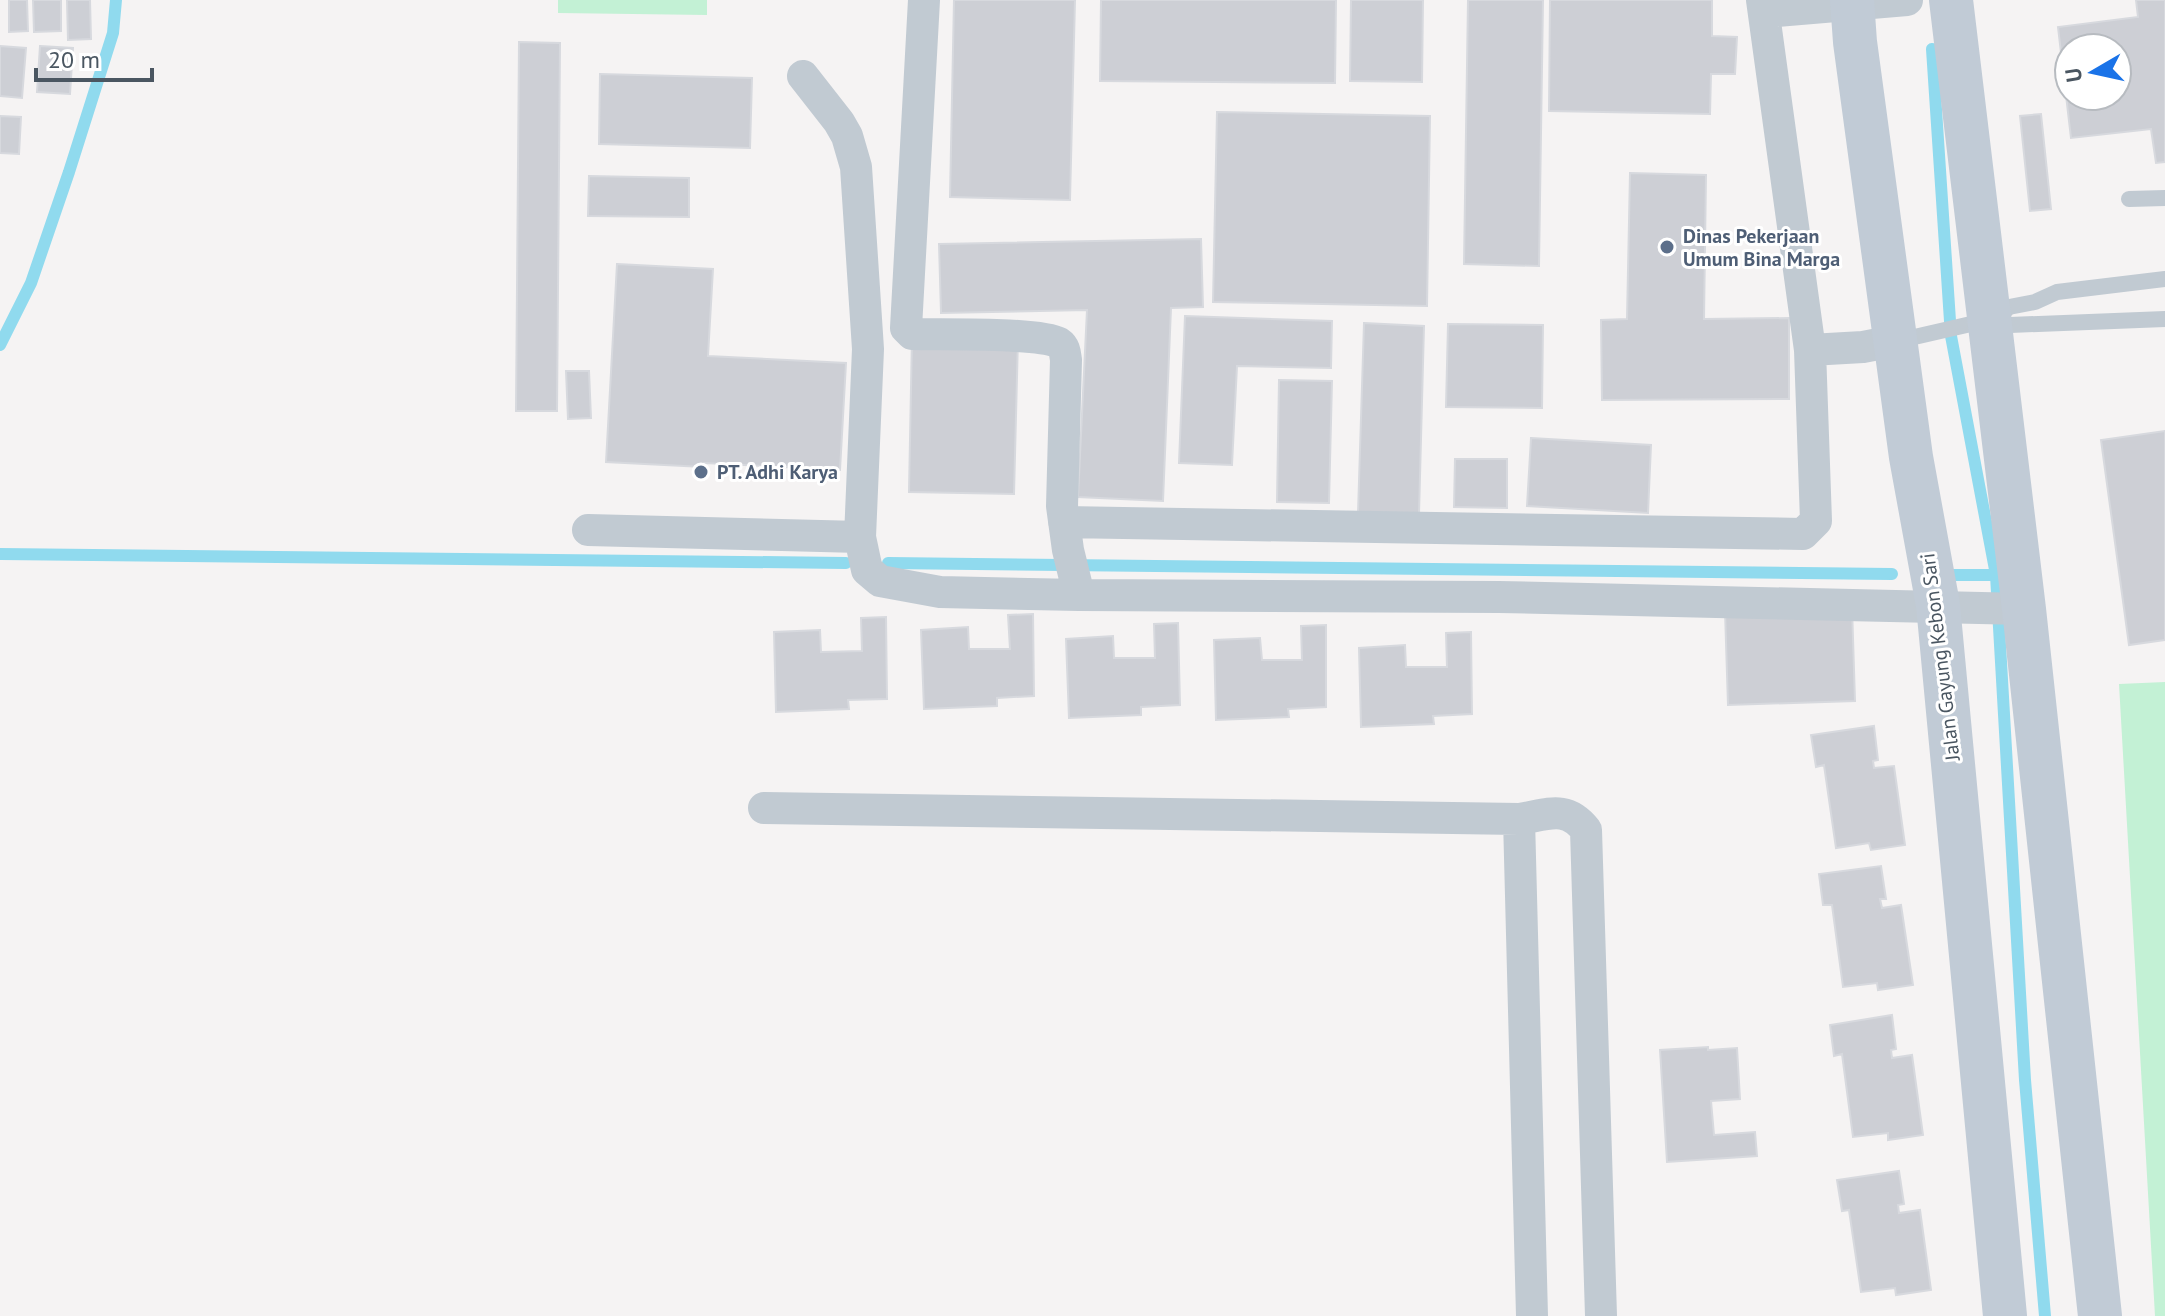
<svg xmlns="http://www.w3.org/2000/svg" width="2165" height="1316" font-family="'PT Sans',sans-serif">
<style>
.green{fill:#c3f1d5}
.lines{fill:none;stroke-linecap:round;stroke-linejoin:round}
.stream{stroke:#90daee;stroke-width:12}
.building{fill:#cdcfd5;stroke:#d7d9de;stroke-width:2;fill-rule:evenodd}
.lane{stroke:#c1cad2;stroke-width:16}
.street{stroke:#c1cad2;stroke-width:32}
.secondary{stroke:#c1cbd6;stroke-width:44}
.service-dot{fill:#5c6f8a;stroke:#fff;stroke-width:3}
.labels{text-anchor:middle;dominant-baseline:central;stroke-width:6;stroke-linejoin:round;paint-order:stroke}
.service-label{font-size:20px;font-weight:bold;fill:#4e5e75;stroke:#fff;text-anchor:start}
.street-label{font-size:20px;fill:#4a5661;stroke:#fff}
</style>
<rect width="100%" height="100%" fill="#f5f3f3"/>
<path class="green" d="M558,0H707V15L558,13Z
M2165,682V1316H2155L2119,684Z"/>
<g class="lines">
<path class="stream" d="M1932,49L1951,336L1996,575L2025,1080L2045,1316
M0,345L31,283L69,172L113,33L116,0
M0,554L846,563
M888,563L1892,574
M1951,575H1996"/>
</g>
<path class="building" d="M9,0H27L28,31L9,32Z
M33,0H61V31L34,32Z
M67,0H90L91,39L68,40Z
M954,0H1075L1070,200L950,197Z
M1101,0H1336L1335,83L1100,81Z
M1351,0H1423L1422,82L1350,81Z
M1468,0H1543L1539,266L1464,264Z
M1550,0H1712V36L1737,37L1735,74H1711L1710,114L1549,111Z
M2136,0H2165V162L2156,163L2151,129L2071,138L2058,27L2138,17ZM2069,48H2117V96H2069Z
M519,42L560,43L557,411H516Z
M0,46L26,48L22,98L0,96Z
M40,46L73,48L70,94L37,92Z
M600,74L752,78L750,148L599,144Z
M1217,112L1430,116L1427,306L1213,302Z
M2041,114L2051,209L2030,211L2020,116Z
M0,116L21,117L19,154L0,153Z
M1630,173L1706,175L1704,319L1789,318V399L1602,400L1601,320L1627,319Z
M589,176L689,178V217L588,216Z
M1201,239L1203,307L1171,308L1163,501L1078,497L1087,310L941,313L939,244Z
M617,264L713,269L708,356L846,363L840,470L704,463L703,467L606,462Z
M1185,316L1332,321L1331,368L1237,366L1232,465L1179,463Z
M1364,323L1424,326L1419,514L1358,513Z
M1448,324L1543,325L1542,408L1446,407Z
M912,336L1018,338L1014,494L909,492Z
M566,371H589L591,418L568,419Z
M1279,380L1332,381L1329,503L1277,502Z
M2165,431V640L2129,645L2101,440Z
M1531,438L1651,445L1648,513L1527,506Z
M1455,459H1507V508L1454,507Z
M1852,607L1855,701L1728,705L1725,611Z
M1033,614L1034,696L997,698V706L924,709L921,630L968,627L969,649H1010L1008,615Z
M886,617L887,699L848,700L849,709L776,712L774,632L820,630L821,652L862,651L861,618Z
M1178,623L1180,705L1141,707V715L1069,718L1066,639L1113,636L1114,658H1155L1154,624Z
M1326,625V707L1288,709L1289,717L1216,720L1214,640L1260,638L1262,660H1302L1301,626Z
M1471,632L1472,714L1433,716L1434,724L1361,727L1359,648L1405,645L1406,667H1447L1446,633Z
M1874,726L1878,760L1873,761L1874,768L1894,766L1905,845L1871,850L1869,843L1836,848L1824,765L1816,767L1811,735Z
M1881,866L1886,899H1880L1882,908L1901,905L1913,985L1878,990L1877,983L1843,987L1832,905H1823L1819,874Z
M1892,1015L1896,1049L1891,1050L1892,1058L1912,1055L1923,1135L1888,1140V1133L1853,1137L1842,1054L1834,1056L1830,1025Z
M1708,1047V1050L1737,1048L1740,1099L1711,1101L1714,1135L1755,1132L1757,1156L1667,1162L1660,1050Z
M1899,1171L1904,1204L1898,1205L1899,1213L1920,1210L1931,1290L1896,1295L1895,1288L1861,1292L1849,1210L1842,1211L1837,1180Z"/>
<g class="lines">
<path class="lane" d="M2129,199L2165,198
M1997,318L2010,325L2165,319
M1897,341L1997,318L2009,307L2035,302L2057,292L2165,279"/>
<path class="street" d="M924,0L906,328L912,334C941,335 1038,332 1059,343C1065,347 1065,354 1066,360L1062,506L1068,550L1079,595L1499,597L2024,609
M1764,12L1907,0
M803,76L839,122L847,136L856,167L868,349L860,537L867,570L880,581L940,592L1079,595
M1810,350L1863,347L1894,341
M1064,522L1803,534L1816,521L1810,350L1762,0
M588,530L860,537
M764,808L1519,819L1532,1316
M1519,819C1547,815 1566,804 1586,830L1601,1316"/>
<path class="secondary" d="M1852,0L1855,42L1911,457L1938,605L2005,1316
M1951,0L2024,609L2100,1316"/>
</g>
<g class="service-dot">
<circle cx="1667" cy="247" r="8"/>
<circle cx="701" cy="472" r="8"/>
</g>
<g class="labels">
<g class="service-label">
<text x="1683" y="236">Dinas Pekerjaan<tspan x="1683" dy="23">Umum Bina Marga</tspan></text>
<text x="717" y="472">PT. Adhi Karya</text>
</g>
<g class="street-label">
<text transform="translate(1940 657) rotate(-97)">Jalan Gayung Kebon Sari</text>
</g>
</g>
<g transform="translate(2093 72) rotate(261)"><circle r="38" fill="#ffffff" stroke="#b7bbc0" stroke-width="2"/>
<path d="M0-6L14 30L0 20L-14 30Z" fill="#1a73e8"/>
<text y="-12" font-size="22" font-weight="bold" text-anchor="middle" fill="#4a5661">U</text>
</g>
<path d="M36 68v12h116v-12" fill="none" stroke="#4a5661" stroke-width="4"/>
<text x="48" y="68" font-size="24" fill="#4a5661" stroke="#ffffff" stroke-width="6" paint-order="stroke">20 m</text>
</svg>
